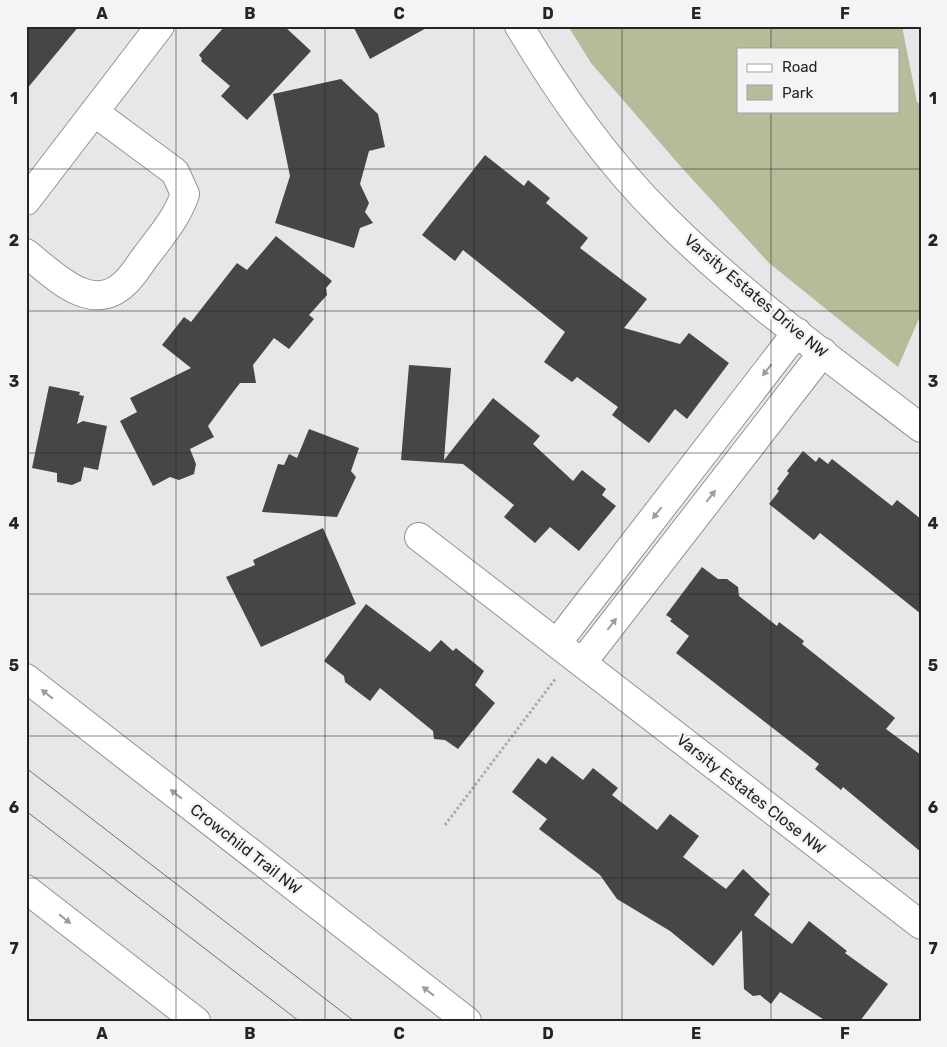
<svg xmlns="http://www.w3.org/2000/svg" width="947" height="1047" font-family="Rubik,sans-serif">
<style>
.green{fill:#b5bc99;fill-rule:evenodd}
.building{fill:#464648}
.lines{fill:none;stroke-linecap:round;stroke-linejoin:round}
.minor-casing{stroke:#939295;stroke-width:30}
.tertiary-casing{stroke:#939295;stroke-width:30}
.motorway-casing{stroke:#939295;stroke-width:30}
.path{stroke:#abaaad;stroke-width:3;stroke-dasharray:2.5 2.5;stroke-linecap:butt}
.minor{stroke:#fff;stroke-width:28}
.tertiary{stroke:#fff;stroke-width:28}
.motorway{stroke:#fff;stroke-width:28}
.tram{stroke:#706f71;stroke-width:1}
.oneway{fill:#9d9d9d}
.grid{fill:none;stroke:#252526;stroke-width:1;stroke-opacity:0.55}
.labels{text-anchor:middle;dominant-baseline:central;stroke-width:5;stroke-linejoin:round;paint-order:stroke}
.street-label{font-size:16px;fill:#252526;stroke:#f4f4f7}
.neatline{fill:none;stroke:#252526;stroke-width:2}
.grid-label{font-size:16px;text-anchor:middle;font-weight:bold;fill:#252526}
</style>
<rect width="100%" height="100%" fill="#e7e6e9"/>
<path class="green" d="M568,26H902L917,102L921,105V314L898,367L769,263L682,168L591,63ZM738,49H898V111H738Z"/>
<path class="building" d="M26,26H79L26,90Z
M225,26H284L311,51L247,120L221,96L230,86L201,61L202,59L199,55Z
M353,26H430L370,59Z
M341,79L378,114L385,147L369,151L360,184L369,203L365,212L373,223L360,228L354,248L275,223L290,176L273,94Z
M485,155L524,186L528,180L550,198L546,203L588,238L580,248L647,299L624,328L680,344L689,333L729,363L687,419L675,409L649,443L612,415L618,407L577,377L572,382L544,362L565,332L463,250L455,261L422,235Z
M276,236L332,281L326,288L327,295L309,315L314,319L289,349L274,338L253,365L256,383H240L230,396L208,426L214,437L190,449L196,464L194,474L179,480L170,477L153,486L120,421L137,412L130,398L191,368L162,345L184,317L191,322L237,263L247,270Z
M409,365L451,368L444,460L493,398L540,436L533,444L573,481L582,470L606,489L602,495L616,506L579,551L550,527L535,543L504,517L514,505L463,464L401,460Z
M49,386L80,392L79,395L84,396L77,424L83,421L107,426L98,470L84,467L81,481L72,485L57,482V473L32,468Z
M309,429L359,448L351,471L356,477L337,517L262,512L278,464L284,465L289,454L297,458Z
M803,451L816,462L819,457L828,464L832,459L892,506L897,500L921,519V614L820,533L814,540L769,504L779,491L777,489L789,473L787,471Z
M323,528L356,604L261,647L226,577L255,565L253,560Z
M702,567L718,579H727L738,587L739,596L777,626L779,622L804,641L802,644L895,718L886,729L921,755V852L843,787L841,790L815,769L819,764L676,653L689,636L670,621L672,619L666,615Z
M366,604L430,652L441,640L453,651L456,648L484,671L475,685L495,703L458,749L445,740L434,739L433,731L380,688L370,701L345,682L344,676L324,661Z
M552,756L583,780L593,768L618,788L612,795L657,830L670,814L699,836L683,857L726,889L743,869L770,894L754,915L792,944L809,921L847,951L845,953L888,984L860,1021H826L780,992L771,1004L760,995L753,996L744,989L742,930L713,966L670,931L617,899L600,875L539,829L547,819L512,792L538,758L546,764Z"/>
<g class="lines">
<g class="minor-casing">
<path id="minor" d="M26,201L160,26
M26,253C53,274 91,316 125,283C133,276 139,265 146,256C161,236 177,218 185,194L175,172L94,112
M419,537L921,925
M557,643L797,332
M582,663L823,352"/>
</g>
<g class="tertiary-casing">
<path id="tertiary" d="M519,26C561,96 607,162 665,219C743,297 834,361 921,428"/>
</g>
<g class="motorway-casing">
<path id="motorway" d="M26,678L467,1021
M26,889L196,1021"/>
</g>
<path class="path" d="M445,825L556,678"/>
<use href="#minor" class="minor"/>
<use href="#tertiary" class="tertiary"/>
<use href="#motorway" class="motorway"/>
<path class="tram" d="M26,768L354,1021
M26,811L299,1021"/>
</g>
<defs><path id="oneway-solid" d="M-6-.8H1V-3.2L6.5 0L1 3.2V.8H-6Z" transform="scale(1.25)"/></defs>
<g class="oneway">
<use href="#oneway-solid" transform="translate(767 370) rotate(128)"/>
<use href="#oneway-solid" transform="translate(711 496) rotate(-52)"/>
<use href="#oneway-solid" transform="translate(657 513) rotate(128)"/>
<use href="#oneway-solid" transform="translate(612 624) rotate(-52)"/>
<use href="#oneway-solid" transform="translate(47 694) rotate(-142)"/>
<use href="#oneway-solid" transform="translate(176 794) rotate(-142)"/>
<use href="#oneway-solid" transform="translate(65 919) rotate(38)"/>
<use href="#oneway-solid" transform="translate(428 991) rotate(-142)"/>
</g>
<path class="grid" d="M176,26V1021M325,26V1021M474,26V1021M622,26V1021M771,26V49M771,111V1021M26,169H921M26,311H921M26,453H921M26,594H921M26,736H921M26,878H921"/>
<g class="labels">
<g class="street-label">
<text transform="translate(756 296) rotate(40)">Varsity Estates Drive NW</text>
<text transform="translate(751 794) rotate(38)">Varsity Estates Close NW</text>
<text transform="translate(246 849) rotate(38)">Crowchild Trail NW</text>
</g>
</g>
<rect width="947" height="1047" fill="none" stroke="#f4f4f7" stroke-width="55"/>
<rect x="737" y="48" width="162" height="65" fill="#f4f4f7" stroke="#a1a1a3"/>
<rect x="747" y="64" width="25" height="8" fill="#ffffff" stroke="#a1a1a3"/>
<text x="782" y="72" font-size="15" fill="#252526">Road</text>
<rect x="747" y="85" width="25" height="15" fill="#b5bc99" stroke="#a1a1a3"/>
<text x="782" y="98" font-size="15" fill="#252526">Park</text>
<rect x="28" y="28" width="892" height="992" class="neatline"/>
<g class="grid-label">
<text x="102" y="19">A</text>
<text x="250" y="19">B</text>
<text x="399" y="19">C</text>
<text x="548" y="19">D</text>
<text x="696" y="19">E</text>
<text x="845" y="19">F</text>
<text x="14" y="104">1</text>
<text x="933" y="104">1</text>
<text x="14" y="246">2</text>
<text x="933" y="246">2</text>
<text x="14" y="387">3</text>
<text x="933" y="387">3</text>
<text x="14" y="529">4</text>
<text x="933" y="529">4</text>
<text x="14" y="671">5</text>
<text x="933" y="671">5</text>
<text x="14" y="813">6</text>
<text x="933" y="813">6</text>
<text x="14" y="954">7</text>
<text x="933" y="954">7</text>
<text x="102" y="1039">A</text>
<text x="250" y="1039">B</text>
<text x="399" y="1039">C</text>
<text x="548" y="1039">D</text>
<text x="696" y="1039">E</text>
<text x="845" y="1039">F</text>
</g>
</svg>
